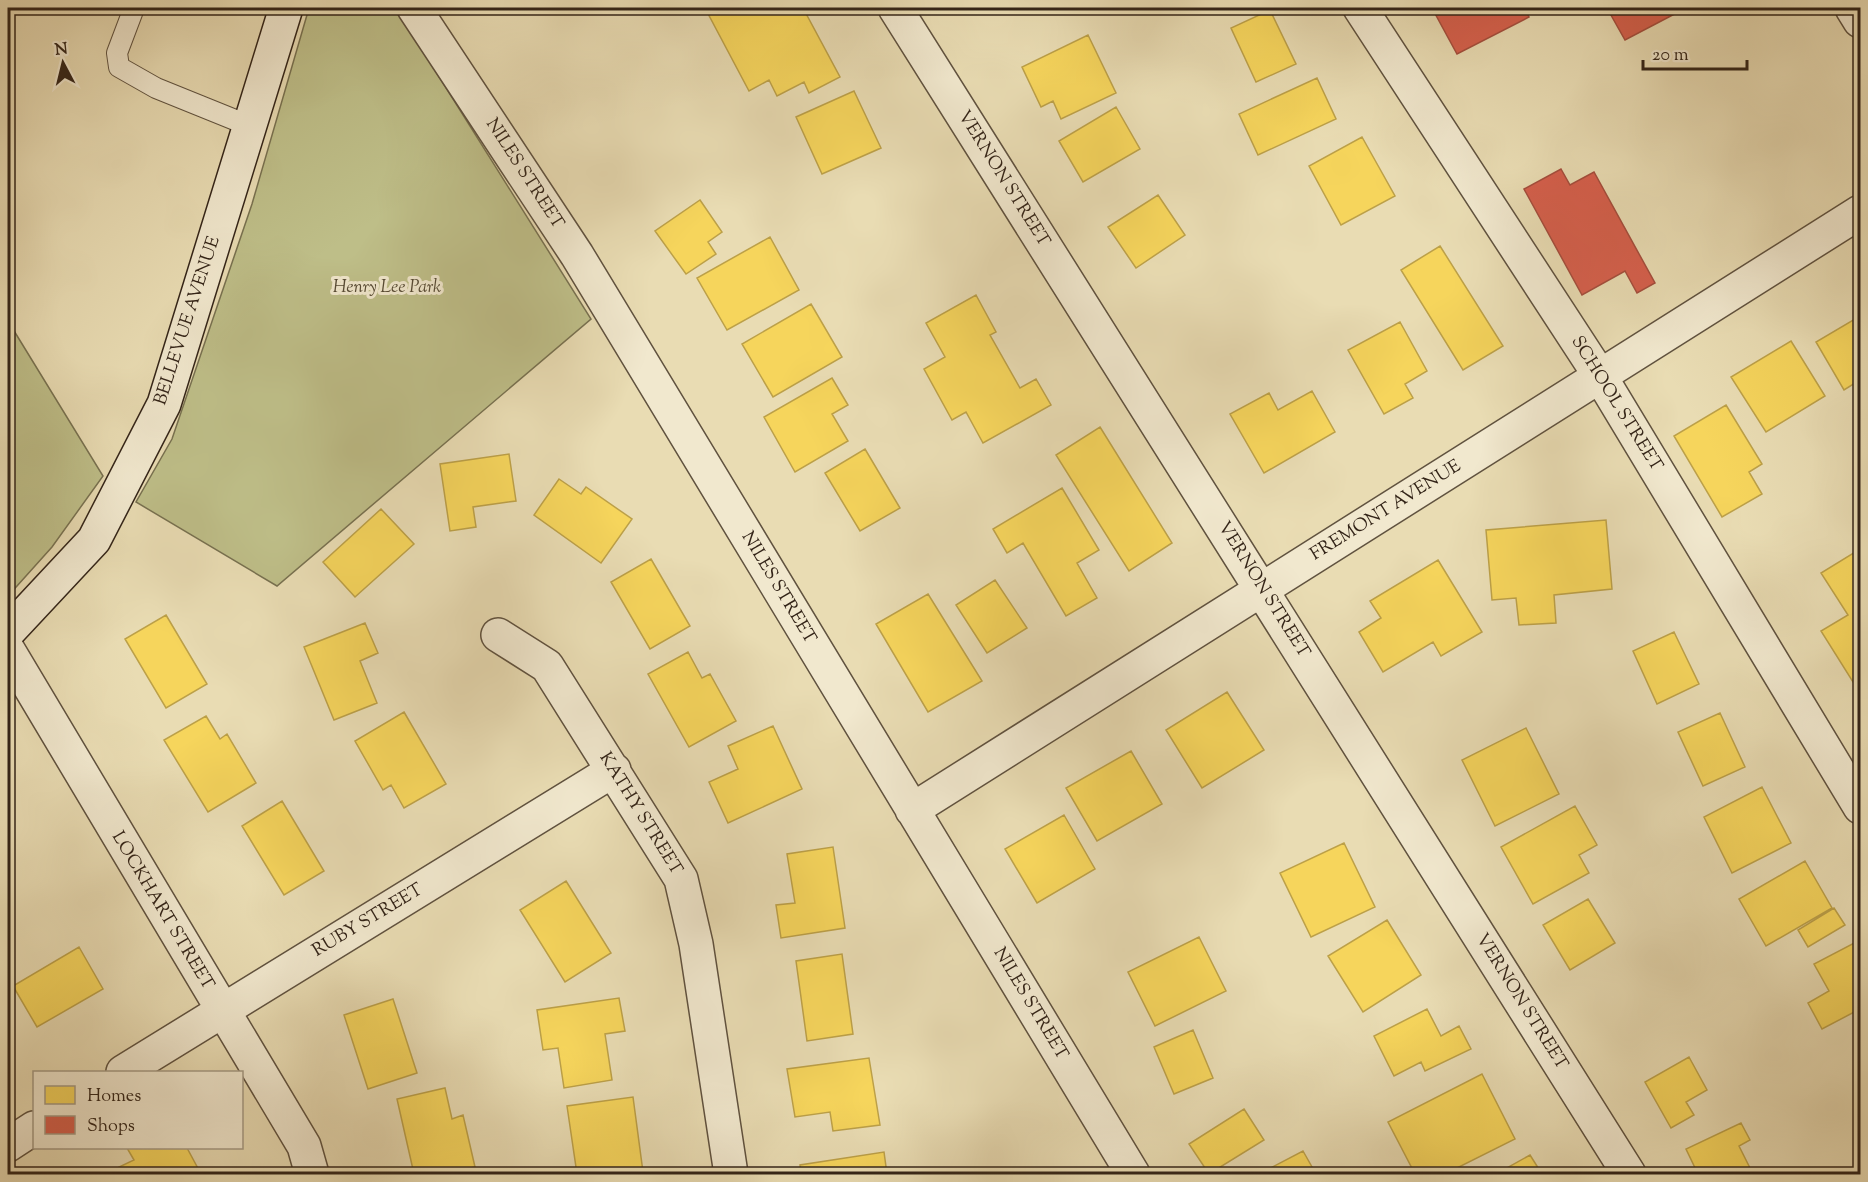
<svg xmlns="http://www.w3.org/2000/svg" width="1868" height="1182" font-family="'Sorts Mill Goudy',serif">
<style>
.green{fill:#bebe88;stroke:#787150;stroke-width:1.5}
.homes{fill:#f6d55c;stroke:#bca048;stroke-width:1.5}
.shops{fill:#d6604d;stroke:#a54e3d;stroke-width:1.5}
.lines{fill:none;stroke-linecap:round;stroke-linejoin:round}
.lane-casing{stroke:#60523f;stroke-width:22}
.street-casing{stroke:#60523f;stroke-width:36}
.secondary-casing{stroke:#332418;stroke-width:36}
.lane{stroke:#f1e8ce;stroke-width:20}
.street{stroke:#f1e8ce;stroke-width:33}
.secondary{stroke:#f1e8ce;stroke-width:33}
.labels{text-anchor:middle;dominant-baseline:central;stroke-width:6;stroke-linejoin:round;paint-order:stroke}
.street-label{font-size:18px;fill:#332418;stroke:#f1e8ce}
.park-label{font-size:18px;font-style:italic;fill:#564a34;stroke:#f1e8ce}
</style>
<rect width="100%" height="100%" fill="#e9dcb3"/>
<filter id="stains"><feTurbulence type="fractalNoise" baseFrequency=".00333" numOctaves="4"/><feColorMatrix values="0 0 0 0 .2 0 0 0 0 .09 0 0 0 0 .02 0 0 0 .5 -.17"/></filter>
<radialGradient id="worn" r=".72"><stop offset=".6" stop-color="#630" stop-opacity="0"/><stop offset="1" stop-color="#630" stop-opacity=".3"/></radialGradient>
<path class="green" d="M309,8H396L591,319L277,586L136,502L172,439L252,204Z
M8,321L103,476L52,547L8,596Z"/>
<path class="homes" d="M705,8H803L840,77L809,93L804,82L777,96L769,80L749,91Z
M1270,10L1296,64L1256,82L1231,28Z
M1088,35L1116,93L1061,119L1053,101L1041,107L1022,67Z
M1317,78L1336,119L1258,155L1239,114Z
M854,91L881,148L822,174L796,117Z
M1116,107L1140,149L1083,182L1059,141Z
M1362,137L1395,196L1341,225L1309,166Z
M1158,195L1185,235L1136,268L1108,227Z
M700,200L722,232L708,242L716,254L686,274L655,231Z
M770,237L799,290L727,330L697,278Z
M1440,246L1503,346L1463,370L1401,270Z
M976,295L996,332L990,335L1020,388L1036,379L1051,405L983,443L966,412L952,420L924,369L945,357L926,323Z
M811,304L842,357L773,397L742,344Z
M1860,316V380L1844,390L1816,342Z
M1400,322L1427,371L1405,384L1413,398L1384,414L1348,350Z
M1791,341L1825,396L1766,432L1731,377Z
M832,378L848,405L832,414L848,441L795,472L764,417Z
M1312,391L1335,432L1264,473L1230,414L1269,393L1278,410Z
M1726,405L1762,464L1749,472L1762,494L1722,517L1674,436Z
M1100,427L1172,543L1129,571L1056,455Z
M865,449L900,508L860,531L825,473Z
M509,454L516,501L473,507L476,527L450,531L440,464Z
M559,479L581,494L586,487L632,519L601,563L534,515Z
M1062,488L1099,550L1077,563L1097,598L1066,616L1023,543L1007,553L993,529Z
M381,509L414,544L355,597L323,562Z
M1606,520L1612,589L1554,595L1556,623L1519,625L1516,598L1492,600L1486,530Z
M1860,549V677L1853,682L1821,631L1848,615L1821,573Z
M651,559L690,626L650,649L611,582Z
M1438,560L1482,632L1441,656L1433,642L1383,672L1359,632L1381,618L1370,601Z
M995,580L1027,628L987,653L956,605Z
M928,594L982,681L928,712L876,624Z
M166,615L207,684L166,708L125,639Z
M365,623L378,653L360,661L377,703L334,720L304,647Z
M1674,632L1699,684L1657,704L1633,651Z
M688,652L702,678L710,674L736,721L689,747L648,674Z
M1227,692L1264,750L1202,788L1166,730Z
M404,712L446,784L404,808L391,785L383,790L355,741Z
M1720,713L1745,767L1703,786L1678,732Z
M206,716L220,739L227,734L256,783L208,812L164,740Z
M773,726L802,789L728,823L709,782L738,769L728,746Z
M1526,728L1559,794L1495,826L1462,760Z
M1131,751L1162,804L1097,841L1066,788Z
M1762,787L1791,843L1732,873L1704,817Z
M282,801L324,871L284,895L242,826Z
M1575,806L1597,845L1579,855L1589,873L1533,904L1501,847Z
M1064,815L1095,869L1037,903L1005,849Z
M1344,843L1375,907L1311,937L1280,873Z
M833,847L845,928L781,938L776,905L795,903L787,854Z
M1805,861L1832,908L1766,946L1739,899Z
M566,881L611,953L565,982L520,910Z
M1588,899L1615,943L1570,970L1543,925Z
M1834,908L1845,925L1808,947L1798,930Z
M1387,920L1421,975L1363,1012L1328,956Z
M1199,937L1226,991L1155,1026L1128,972Z
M1858,941L1860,947V1009L1822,1029L1808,1003L1829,991L1814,964Z
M79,947L103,989L37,1027L13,986Z
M842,954L853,1034L807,1041L796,961Z
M619,998L625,1031L605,1034L612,1080L564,1088L558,1048L543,1050L537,1010Z
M393,999L417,1073L368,1089L344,1015Z
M1427,1009L1441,1036L1459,1026L1471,1049L1425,1071L1421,1062L1394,1076L1374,1036Z
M1193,1030L1213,1078L1174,1094L1154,1047Z
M1689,1057L1707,1090L1686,1102L1694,1115L1671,1128L1645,1082Z
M869,1058L880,1125L833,1131L830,1112L795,1117L787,1069Z
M1482,1074L1515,1139L1445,1174H1415L1388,1122Z
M445,1088L452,1119L463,1115L475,1167L444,1174H414L397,1099Z
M633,1097L643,1172L577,1174L567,1106Z
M1244,1109L1264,1140L1209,1174L1189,1144Z
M1741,1123L1750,1140L1739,1146L1753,1174H1698L1686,1149Z
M127,1148H187L201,1174H123L119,1167L134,1160Z
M1303,1151L1316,1174H1259Z
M884,1152L887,1174H801L800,1165Z
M1530,1155L1542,1174H1496Z"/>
<path class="shops" d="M1432,8H1524L1529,17L1457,54Z
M1607,8H1686L1625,40Z
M1561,169L1570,185L1594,172L1655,283L1637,293L1625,271L1582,295L1524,189Z"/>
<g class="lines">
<g class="lane-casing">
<path id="lane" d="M134,8L117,53L119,67L156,88L250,126"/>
</g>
<g class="street-casing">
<path id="street" d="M414,8L577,255L1133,1174
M895,8L1629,1174
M1360,8L1600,376L1860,807
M1852,8L1860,21
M498,635L547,666L681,879L696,944L731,1174
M8,650L304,1146L312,1174
M912,810L1860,212
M123,1072L614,770
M8,1145L34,1128"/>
</g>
<g class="secondary-casing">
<path id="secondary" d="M8,632L94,540L164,404L286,8"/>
</g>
<use href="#lane" class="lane"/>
<use href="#street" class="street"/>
<use href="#secondary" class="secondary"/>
</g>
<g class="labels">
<g class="street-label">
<text transform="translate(524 174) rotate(57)">NILES STREET</text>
<text transform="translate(1003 179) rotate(58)">VERNON STREET</text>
<text transform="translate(188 321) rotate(-72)">BELLEVUE AVENUE</text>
<text transform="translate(1616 404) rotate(58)">SCHOOL STREET</text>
<text transform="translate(1386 511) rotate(-32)">FREMONT AVENUE</text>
<text transform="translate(778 588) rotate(59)">NILES STREET</text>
<text transform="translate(1263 590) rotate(58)">VERNON STREET</text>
<text transform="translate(640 814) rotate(58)">KATHY STREET</text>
<text transform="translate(162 911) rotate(59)">LOCKHART STREET</text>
<text transform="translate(368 921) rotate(-31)">RUBY STREET</text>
<text transform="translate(1521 1002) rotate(58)">VERNON STREET</text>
<text transform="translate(1030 1004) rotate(59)">NILES STREET</text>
</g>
<g class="park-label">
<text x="387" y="288">Henry Lee Park</text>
</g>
</g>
<rect width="1868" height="1182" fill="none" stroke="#e9dcb3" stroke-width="30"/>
<rect x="9" y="9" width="1850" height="1164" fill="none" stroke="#332418" stroke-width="3"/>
<rect x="15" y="15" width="1838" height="1152" fill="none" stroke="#332418" stroke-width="1.5"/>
<rect x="33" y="1071" width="210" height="78" fill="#f1e8ce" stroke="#a59a85" stroke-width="1.5"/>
<rect x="45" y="1086" width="30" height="18" fill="#f6d55c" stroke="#a59a85" stroke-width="1.5"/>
<text x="87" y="1101" font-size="18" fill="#332418">Homes</text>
<rect x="45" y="1116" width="30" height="18" fill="#d6604d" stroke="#a59a85" stroke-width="1.5"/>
<text x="87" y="1131" font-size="18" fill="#332418">Shops</text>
<g transform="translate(63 63) rotate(353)" stroke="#f1e8ce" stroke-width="4.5" paint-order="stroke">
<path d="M0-4.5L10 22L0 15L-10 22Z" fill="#332418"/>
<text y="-9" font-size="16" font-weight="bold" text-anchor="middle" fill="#332418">N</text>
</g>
<path d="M1643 60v9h104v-9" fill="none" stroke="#332418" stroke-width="3"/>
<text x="1652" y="60" font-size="18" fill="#332418" stroke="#f1e8ce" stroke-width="4.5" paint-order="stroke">20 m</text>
<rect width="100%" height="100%" filter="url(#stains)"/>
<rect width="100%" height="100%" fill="url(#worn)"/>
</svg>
